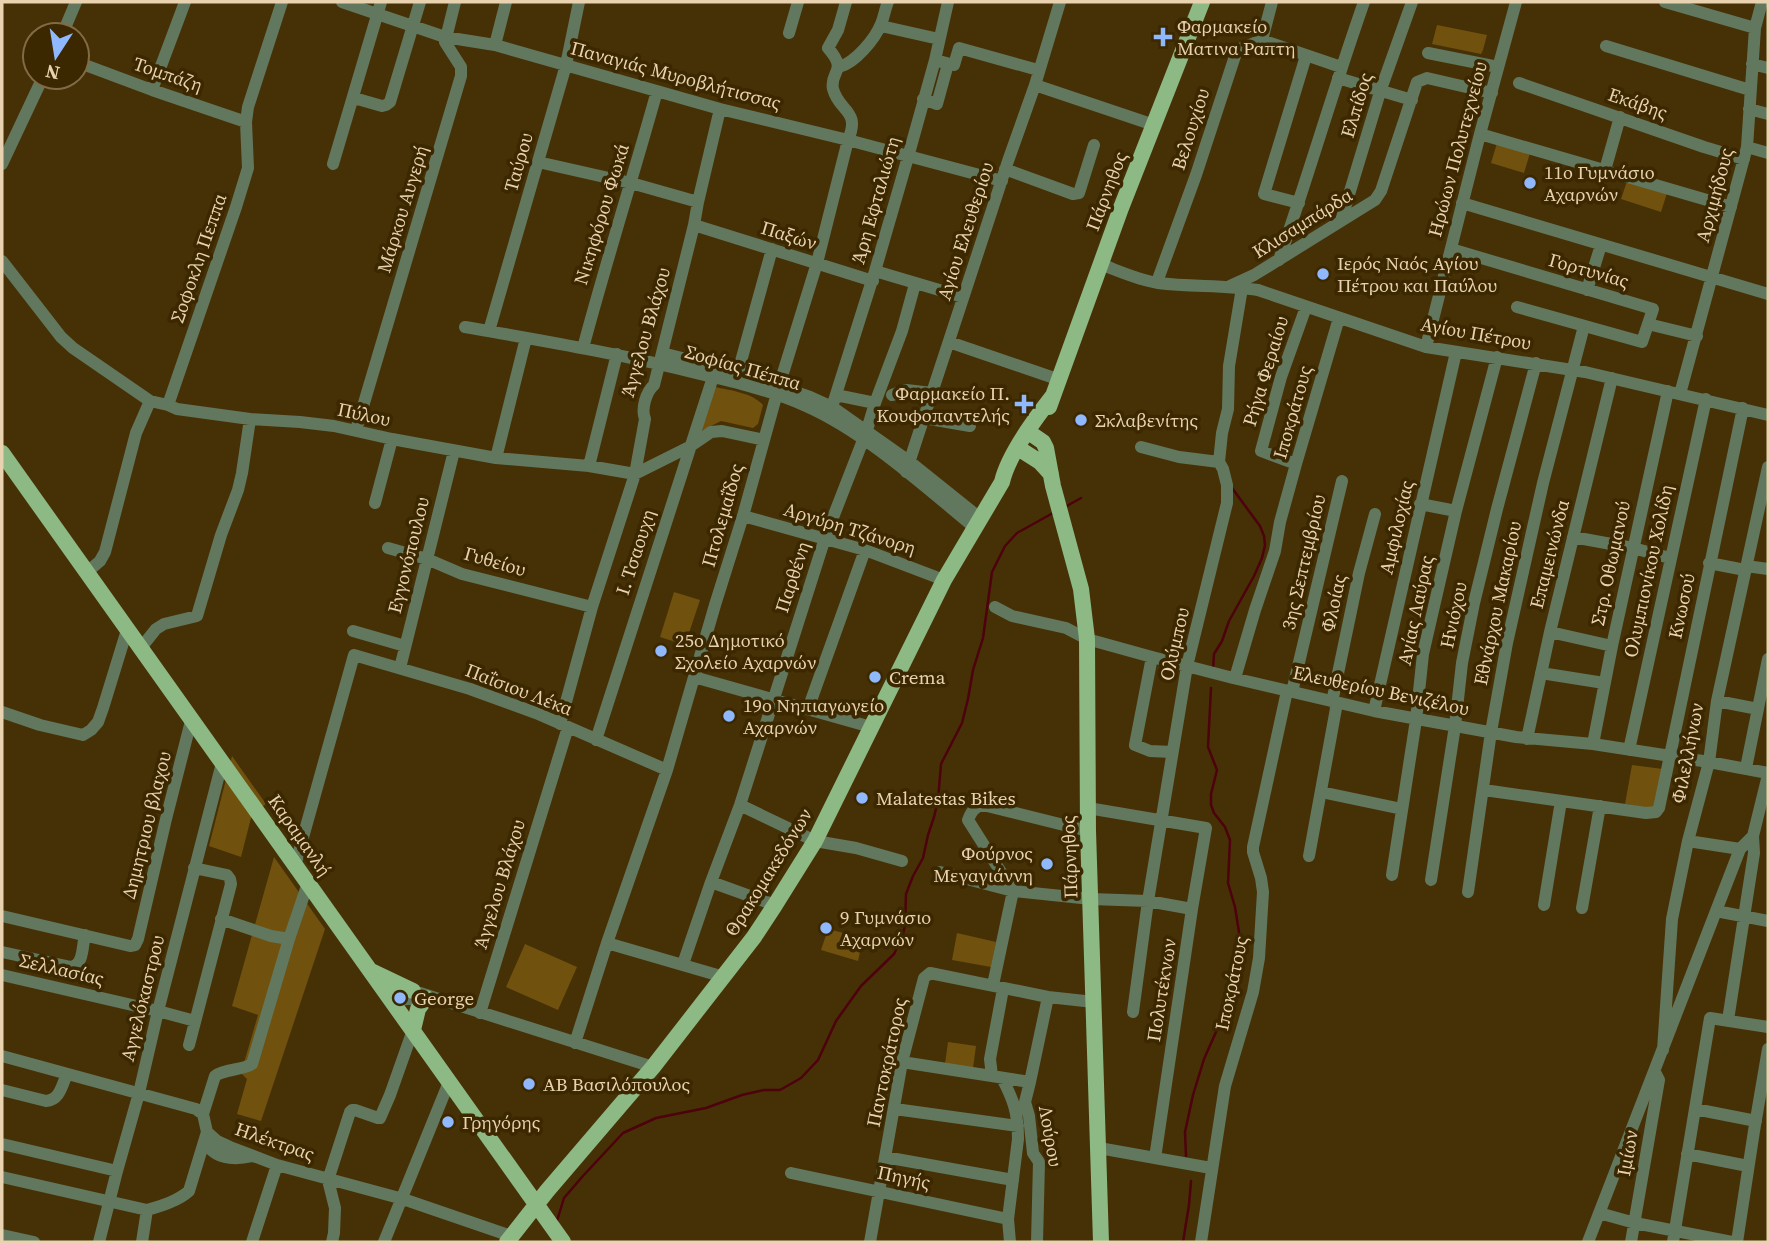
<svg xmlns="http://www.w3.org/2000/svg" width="1770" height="1244" font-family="'Source Serif 4',serif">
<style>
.green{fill:#70510e}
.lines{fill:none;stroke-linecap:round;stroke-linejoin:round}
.stream{stroke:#4d020e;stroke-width:2.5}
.minor{stroke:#62785e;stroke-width:12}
.major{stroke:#8cb984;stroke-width:16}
.poi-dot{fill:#8fb8fd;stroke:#3b2700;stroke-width:2.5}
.labels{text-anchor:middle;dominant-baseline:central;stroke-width:7;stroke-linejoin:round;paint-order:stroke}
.poi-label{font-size:19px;fill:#e8d2af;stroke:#3b2700;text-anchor:start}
.street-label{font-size:19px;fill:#e8d2af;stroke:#3b2700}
</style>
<rect width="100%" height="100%" fill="#463106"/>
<path class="green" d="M1437,25L1487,35L1483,50L1481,54L1432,44Z
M1497,143L1530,153L1524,173L1491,163Z
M1627,181L1667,193L1661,212L1621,199Z
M715,387C729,390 753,393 763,405L758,424L753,428L721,421L699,432Z
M674,592L700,600L685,645L660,637Z
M232,756L266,804L252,814L241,857L209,846Z
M1632,765L1663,769L1654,809L1625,804Z
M274,857L325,929L261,1121L237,1114L247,1079L241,1073L258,1015L232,1006Z
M828,929L863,938L858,961L821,950Z
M957,933L996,942L991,967L952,960Z
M525,944L577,967L558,1010L506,987Z
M948,1042L976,1046L973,1068L945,1064Z"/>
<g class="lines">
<path class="stream" d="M1065,507L1081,498
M1213,669L1214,654L1222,641L1229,621L1254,576L1262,558L1265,545L1264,536L1260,526L1232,488
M1186,1156L1185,1132L1193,1095L1204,1059L1232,996L1238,976L1240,954L1239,932L1235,907L1228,883L1230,840L1225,827L1214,813L1211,805V794L1217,770L1208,747L1211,688
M556,1224L564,1198L582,1177L623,1133L656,1118L706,1108L742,1095L764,1090H780L801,1078L818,1060L836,1021L861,986L894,954L902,938L905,925L906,894L913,876L923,858L928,835L934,817L938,800L941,764L962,723L968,699L973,670L983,638L992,572L1005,546L1017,533L1053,513
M1183,1242L1189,1205L1191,1181"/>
<path class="minor" d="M342,2L445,37L495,45L720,109L848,140L1002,181
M1665,2L1755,28
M881,26L939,39
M789,33L798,2
M62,35L76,2
M1262,40L1341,67
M1262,40L1272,2
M495,45L506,2
M1606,46L1750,90
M1428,53L1498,67
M935,60L954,65L959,48L1038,70
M77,62L152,90L246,122
M1752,64L1768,68
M839,67C855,63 875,39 881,24C884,17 885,9 888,2
M1338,78L1412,100
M1519,83L1704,147L1744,159
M1035,85L1154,125
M152,90L185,2
M354,98L382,106L386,105L390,102L420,2
M923,99L937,104L948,64
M1749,109L1768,114
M1480,134L1731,207
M1747,147L1768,153
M538,162L631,183L698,202
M2,164L43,77
M333,164L381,2
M1005,169L1073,194L1079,193L1094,145
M1605,170L1620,117
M1299,203L1264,194L1306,56
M1462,203L1768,294
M1341,221L1380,92L1412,2
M694,225L873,281
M1451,249L1653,309L1648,324L1697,336
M1279,260C1309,174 1334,87 1364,2
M2,261L61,337L73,348L150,401L168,405L177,409L250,419L300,422L334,426L392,439L496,458L589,466L635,474L689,447L711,432L722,431L764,440
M1100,264C1119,271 1138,280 1158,283C1192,287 1225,285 1258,290L1426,347L1585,372L1768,415
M875,271L963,297
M1157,282L1196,175L1237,50L1262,40
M1230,286L1254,275L1375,200L1381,191L1417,82L1427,78L1492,93
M1587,290L1601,245
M1517,307L1642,342L1648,324
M465,327C544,341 622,354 700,374C735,382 773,391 806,406C865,432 924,486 974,527
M489,331L566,65L579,2
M949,342L1060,380
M1426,347L1480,134L1516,2
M583,348C606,262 633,177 657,91
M662,353L738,372L810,397L832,407L910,462L980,518
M738,372L772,249
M1680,394L1747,147L1755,28L1762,2
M836,395L875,403
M892,395L906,390L932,393
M168,405L236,207L248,168L246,122L248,107L282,2
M832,407L875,271L908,157L935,60L948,2
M924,418L970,426
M356,430L461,76V67L445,42L455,2
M1141,447L1179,457L1219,462
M496,458L526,338
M1296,464L1261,451L1281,377L1306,307L1300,304
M589,466L617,354
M906,472L1008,161L1035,85L1060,2
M375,503L392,439
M1420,504L1456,511
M743,516L865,550L944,580
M1573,537L1633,548L1670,558
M388,548L427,559L462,574L592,607
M1709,563L1745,570
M1746,566L1768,569
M86,573L100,561L105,552L136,433L150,401
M995,607L1012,616L1066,628L1087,639L1152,657L1233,678L1374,711L1516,737L1593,744L1709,762L1768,773
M353,631L405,646
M1550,632L1612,646
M140,649L156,629L164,624L197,616L221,535L238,490L242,473L250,419
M1152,657L1135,745L1150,751L1172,752
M400,668L454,451
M1541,673L1604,683
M694,677L871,727
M1235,678L1255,610L1275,551L1280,522L1296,464L1339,318
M1292,692L1342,481
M1717,701L1758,709
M1332,702L1359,573L1375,514
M808,709L865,550
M1374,711L1456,352
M2,712L40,725L83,735L91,730L98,722L103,708L127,630
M560,724L592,607L635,474L645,419C641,409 646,392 654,385L694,225L698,202L720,109
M1527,739L1550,632L1612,378
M596,740L713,377
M1593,744L1612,646L1668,391
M1629,750L1706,399
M1746,768L1768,659
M1484,790L1646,813L1656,812L1659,808L1743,408
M1321,792L1402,809
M740,805L815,841L856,848L902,861
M1088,808L1206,828L1192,909L1155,1158
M1688,841L1740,849
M1309,856L1337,703
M295,866L354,655L470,689L536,713L667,770
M940,872L1013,891L1091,899L1148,901L1192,909
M1392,875L1416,720L1423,654L1456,511L1497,357
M1431,880L1455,726L1462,663L1474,603L1497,509L1536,363
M711,882L775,905
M1468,892L1491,732L1507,643L1543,483L1584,326
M1544,905L1561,801
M1582,908L1600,806
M1716,911L1768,921
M2,916L130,946L135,945L138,939L166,819L191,721
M221,919L271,936L289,939
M607,943L724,977
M2,952L71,967C84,965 82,946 85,935
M683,964L711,882L740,805L825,538L867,430L875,403L902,331L915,284
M2,975L158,1011L195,1021
M993,985L1013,891L968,820C971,812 974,807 983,805L1088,831
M420,993L653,1067
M390,1000L430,998
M1133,1012L1148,901L1187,666L1227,503V485L1223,469L1219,462L1222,433L1228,409L1229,366L1242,288
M480,1013L568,727
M1728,1020L1754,853L1753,836L1768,775
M575,1043L607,943L667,770L715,605L743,516L779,386L817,263L848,140C861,110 839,112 833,89C829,71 849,72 828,48L838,30L846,2
M189,1045L231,884L230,879L227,875L194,868
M1663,1050L1672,919L1688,841L1709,762L1717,701L1768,467
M2,1056L196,1109L203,1114L207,1132L217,1141L230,1147L277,1165L403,1199L511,1236
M902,1062L1030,1082
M992,1076L990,1059L1003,989
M1002,1078C1014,1101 1018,1113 1018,1139L1008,1219L1010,1242
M2,1090L46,1101C60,1100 62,1085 67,1074
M895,1109L1018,1126
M1695,1109L1756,1121
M203,1114L215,1076C226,1068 241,1071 252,1064L289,939L308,883
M205,1141C214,1160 235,1160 253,1156
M2,1144L117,1171
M1099,1148L1211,1168
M1687,1154L1748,1166
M885,1157L1013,1180
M791,1173L1008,1219
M2,1177L147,1210L142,1242
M147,1210C161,1206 178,1201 189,1191L207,1132
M1599,1213L1635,1223L1732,1242
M2,1235L34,1242
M99,1242L117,1171L139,1093L158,1011L222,763
M252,1242L277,1165
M332,1242L334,1233L335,1208L328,1180L350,1112L352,1110H355L378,1118H380L390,1095L413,1030
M384,1242L449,1082
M870,1242L902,1062L924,978L930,973L1048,997L1094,1002
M1037,1242L1039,1162L1033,1153L1029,1116L1025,1102L1030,1082L1048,997
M1201,1242L1225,1086L1253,992L1259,958L1263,892L1261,878L1253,852V847L1287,691
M1588,1242L1740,849L1753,836
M1631,1242L1659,1080L1656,1074
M1673,1242L1710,1018L1768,1027
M1737,1242L1754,1131L1768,1049"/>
<path class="major" d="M1049,407L1121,208L1202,2
M1027,431L1043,442L1046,448L1053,486L1081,589L1087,639L1088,831L1101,1242
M1018,448L1040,462L1051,474
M2,453L563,1242
M371,971L413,991
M413,1030L418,1009L426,998
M507,1242L547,1191L653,1067L754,937L775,905L815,841L944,580L1002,482C1008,455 1034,420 1052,397"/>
</g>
<g class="poi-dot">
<path d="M1159.5 26.5h7v7h7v7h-7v7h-7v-7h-7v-7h7z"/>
<circle cx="1530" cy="183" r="7"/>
<circle cx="1323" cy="274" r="7"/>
<path d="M1020.5 393.5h7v7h7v7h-7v7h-7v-7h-7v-7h7z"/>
<circle cx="1081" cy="420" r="7"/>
<circle cx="661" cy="651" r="7"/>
<circle cx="875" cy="677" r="7"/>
<circle cx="729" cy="716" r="7"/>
<circle cx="862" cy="798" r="7"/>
<circle cx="1047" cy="864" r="7"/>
<circle cx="826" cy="928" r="7"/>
<circle cx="400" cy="998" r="7"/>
<circle cx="529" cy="1084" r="7"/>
<circle cx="448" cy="1122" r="7"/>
</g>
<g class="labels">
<g class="poi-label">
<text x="1177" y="26">Φαρμακείο<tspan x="1177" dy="22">Ματινα Ραπτη</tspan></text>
<text x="1544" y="172">11ο Γυμνάσιο<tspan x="1544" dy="22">Αχαρνών</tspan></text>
<text x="1337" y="263">Ιερός Ναός Αγίου<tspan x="1337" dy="22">Πέτρου και Παύλου</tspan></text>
<text x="1010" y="393" text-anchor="end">Φαρμακείο Π.<tspan x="1010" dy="22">Κουφοπαντελής</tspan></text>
<text x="1095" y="420">Σκλαβενίτης</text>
<text x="675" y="640">25ο Δημοτικό<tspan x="675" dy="22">Σχολείο Αχαρνών</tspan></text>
<text x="889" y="677">Crema</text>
<text x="743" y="705">19ο Νηπιαγωγείο<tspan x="743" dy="22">Αχαρνών</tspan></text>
<text x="876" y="798">Malatestas Bikes</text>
<text x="1033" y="853" text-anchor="end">Φούρνος<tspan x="1033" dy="22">Μεγαγιάννη</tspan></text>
<text x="840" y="917">9 Γυμνάσιο<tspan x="840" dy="22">Αχαρνών</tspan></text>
<text x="414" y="998">George</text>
<text x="543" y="1084">ΑΒ Βασιλόπουλος</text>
<text x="462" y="1122">Γρηγόρης</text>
</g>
<g class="street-label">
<text transform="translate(168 74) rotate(19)">Τομπάζη</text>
<text transform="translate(676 75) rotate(15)">Παναγιάς Μυροβλήτισσας</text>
<text transform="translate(1638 103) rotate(19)">Εκάβης</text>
<text transform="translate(1356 105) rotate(-73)">Ελπίδος</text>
<text transform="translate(1190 129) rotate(-72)">Βελουχίου</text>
<text transform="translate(1457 149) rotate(-75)">Ηρώων Πολυτεχνείου</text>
<text transform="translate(518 162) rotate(-74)">Ταύρου</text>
<text transform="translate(1106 191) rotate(-69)">Πάρνηθος</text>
<text transform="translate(1714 195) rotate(-75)">Αρχιμήδους</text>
<text transform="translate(875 200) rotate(-74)">Άρη Εφταλιώτη</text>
<text transform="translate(402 209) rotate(-73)">Μάρκου Αυγερή</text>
<text transform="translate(601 214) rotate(-73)">Νικηφόρου Φωκά</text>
<text transform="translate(1302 223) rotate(-32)">Κλισαμπάρδα</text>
<text transform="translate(965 231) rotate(-72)">Αγίου Ελευθερίου</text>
<text transform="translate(789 235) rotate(17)">Παξών</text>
<text transform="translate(198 258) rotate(-71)">Σοφοκλη Πεππα</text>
<text transform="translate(1589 270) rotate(16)">Γορτυνίας</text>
<text transform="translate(645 332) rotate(-74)">Άγγελου Βλάχου</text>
<text transform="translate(1476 333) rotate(10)">Αγίου Πέτρου</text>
<text transform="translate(743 367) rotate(16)">Σοφίας Πέππα</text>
<text transform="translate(1265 371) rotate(-73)">Ρήγα Φεραίου</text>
<text transform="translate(1292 412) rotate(-74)">Ιποκράτους</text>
<text transform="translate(364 414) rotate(12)">Πύλου</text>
<text transform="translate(722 515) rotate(-74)">Πτολεμαΐδος</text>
<text transform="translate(1396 527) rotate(-77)">Αμφιλοχίας</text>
<text transform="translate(850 528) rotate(17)">Αργύρη Τζάνορη</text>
<text transform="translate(635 552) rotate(-72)">Ι. Τσαουχη</text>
<text transform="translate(1549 554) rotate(-76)">Επαμεινώνδα</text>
<text transform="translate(408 555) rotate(-76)">Εγγονόπουλου</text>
<text transform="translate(495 561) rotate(16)">Γυθείου</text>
<text transform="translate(1303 562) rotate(-77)">3ης Σεπτεμβρίου</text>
<text transform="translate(1610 563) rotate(-78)">Στρ. Οθωμανού</text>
<text transform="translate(1648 571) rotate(-78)">Ολυμπιονίκου Χολίδη</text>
<text transform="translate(792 577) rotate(-72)">Παρθένη</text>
<text transform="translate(1333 603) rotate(-78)">Φλοίας</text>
<text transform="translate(1497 603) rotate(-78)">Εθνάρχου Μακαρίου</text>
<text transform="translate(1681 606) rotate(-78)">Κνωσού</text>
<text transform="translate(1415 610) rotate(-78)">Αγίας Λαύρας</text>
<text transform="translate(1453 615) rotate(-78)">Ηνιόχου</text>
<text transform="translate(1174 644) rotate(-77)">Ολύμπου</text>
<text transform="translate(519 689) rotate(21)">Παΐσιου Λέκα</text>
<text transform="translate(1381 690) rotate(12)">Ελευθερίου Βενιζέλου</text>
<text transform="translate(1687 753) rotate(-79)">Φιλελλήνων</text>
<text transform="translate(146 825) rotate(-76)">Δημητριου βλαχου</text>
<text transform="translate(300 835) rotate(55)">Καραμανλή</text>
<text transform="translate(1069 857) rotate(-92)">Πάρνηθος</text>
<text transform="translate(768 872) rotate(-58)">Θρακομακεδόνων</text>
<text transform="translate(499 884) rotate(-73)">Άγγελου Βλάχου</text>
<text transform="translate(62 969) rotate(13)">Σελλασίας</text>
<text transform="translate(1231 983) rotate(-78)">Ιποκράτους</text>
<text transform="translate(1161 990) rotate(-81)">Πολυτέκνων</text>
<text transform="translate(142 998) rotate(-76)">Αγγελόκαστρου</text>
<text transform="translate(886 1062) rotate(-78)">Παντοκράτορος</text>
<text transform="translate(1051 1136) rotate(80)">Λούρου</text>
<text transform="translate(275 1141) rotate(19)">Ηλέκτρας</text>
<text transform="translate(1627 1153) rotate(-80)">Ιμίων</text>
<text transform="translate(904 1177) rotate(12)">Πηγής</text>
</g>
</g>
<rect width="1770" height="1244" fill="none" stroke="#e8d2af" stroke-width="7"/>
<g transform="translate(56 56) rotate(192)"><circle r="33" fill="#3b2700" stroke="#806b46" stroke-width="2"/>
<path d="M0-5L12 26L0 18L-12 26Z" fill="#8fb8fd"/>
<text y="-10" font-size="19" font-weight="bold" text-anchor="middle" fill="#e8d2af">N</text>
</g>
</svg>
